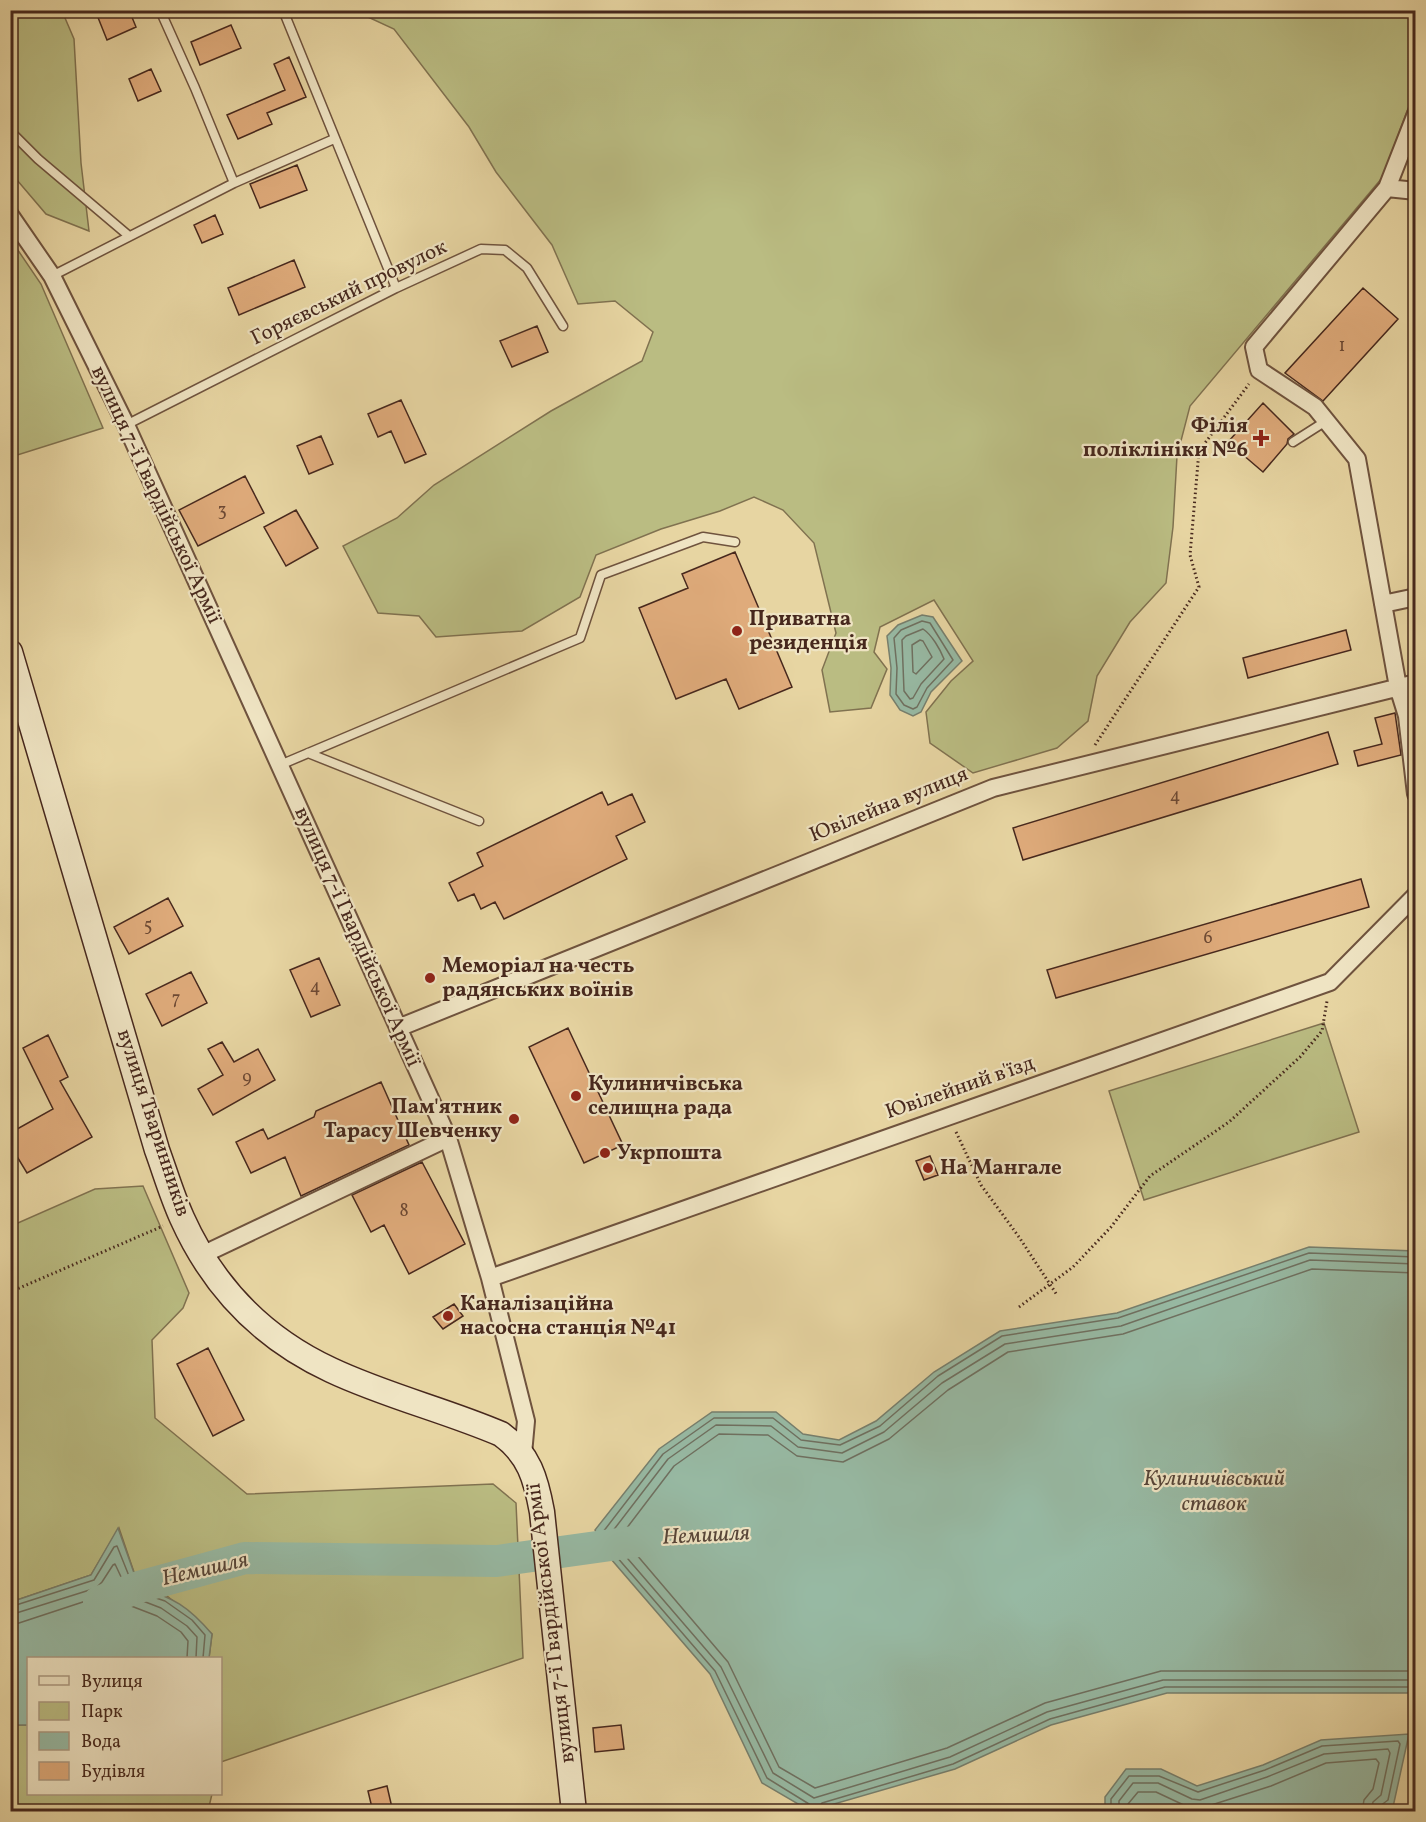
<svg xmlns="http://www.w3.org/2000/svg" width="1426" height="1822" font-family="Vollkorn,serif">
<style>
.green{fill:#babc82;stroke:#807250;stroke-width:1.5}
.water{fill:#97b9a3;stroke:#777f6d;stroke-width:1.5}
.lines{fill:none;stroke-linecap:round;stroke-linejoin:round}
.shore{stroke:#6f7060;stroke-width:1.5}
.river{stroke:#97b9a3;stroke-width:32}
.building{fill:#dfab7b;stroke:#47281d;stroke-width:1.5}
.lane-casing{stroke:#6f533e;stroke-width:11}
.street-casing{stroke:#6f533e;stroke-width:20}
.secondary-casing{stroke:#47281d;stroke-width:27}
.path{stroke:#47281d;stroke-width:3;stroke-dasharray:1.5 3;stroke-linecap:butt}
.lane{stroke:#efe4c3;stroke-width:8}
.street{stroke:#efe4c3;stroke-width:16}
.secondary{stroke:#efe4c3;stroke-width:24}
.poi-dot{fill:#8f2418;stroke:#efe4c3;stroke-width:2}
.labels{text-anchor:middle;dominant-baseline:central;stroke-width:4.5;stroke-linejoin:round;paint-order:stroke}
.number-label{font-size:18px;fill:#6d4934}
.street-label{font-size:21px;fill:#47281d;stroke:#efe4c3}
.poi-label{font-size:21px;font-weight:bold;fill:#47281d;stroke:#efe4c3;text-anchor:start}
.water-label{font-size:22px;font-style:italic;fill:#574538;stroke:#efe4c3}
</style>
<rect width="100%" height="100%" fill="#e7d5a2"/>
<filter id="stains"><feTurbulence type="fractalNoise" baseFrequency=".00333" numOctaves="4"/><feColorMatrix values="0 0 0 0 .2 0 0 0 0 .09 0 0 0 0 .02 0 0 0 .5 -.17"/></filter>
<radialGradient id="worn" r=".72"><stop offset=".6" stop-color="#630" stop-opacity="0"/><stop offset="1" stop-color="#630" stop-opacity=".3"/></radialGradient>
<path class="green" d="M10,11H62L74,39L81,163L89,231L46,214L11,173Z
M355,11H1415V90L1382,178L1190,406L1177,456L1173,527L1166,583L1130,622L1097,676L1088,721L1057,748L973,773L930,743L926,712L951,681L973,661L934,600L880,627L874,652L887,669L871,708L830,712L822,670L836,633L814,543L783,510L754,497L720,511L661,529L596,555L580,597L522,631L436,637L419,616L378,613L343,546L397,518L434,485L551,411L642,361L653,332L615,301L578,304L552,245L496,172L469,127L394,29Z
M11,240L41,284L103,428L11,457Z
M1324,1023L1359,1132L1144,1200L1109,1091Z
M143,1186L189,1293L183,1308L152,1340L155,1418L247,1494L493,1484L516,1503L523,1658L221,1762L220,1658H209L212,1634L167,1596L139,1587L119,1528L91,1575L11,1602V1226L95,1189Z
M10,1725H28V1794H212L208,1811H11Z"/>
<path class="water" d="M922,615L933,617L962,661L931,692L921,712L913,716L900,710L890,695L891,668L887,636L898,625Z
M1309,1247L1415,1251V1693H1167L1051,1725L955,1769L810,1811L762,1783L710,1674L611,1559L595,1530L659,1449L712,1412H776L803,1434L839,1440L876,1421L934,1372L1000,1331L1117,1313Z
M118,1528L139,1587C174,1598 188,1606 212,1634L209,1658H28V1725H11V1602L91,1575Z
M1409,1734L1393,1807L1371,1812L1105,1811V1797L1126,1769H1161L1197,1786L1263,1765L1321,1740Z"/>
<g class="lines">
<path class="shore" d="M922,621L930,623L953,660L927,688L917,707L913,709L904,705L896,694L897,668L894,638L901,630Z
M923,629C932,635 940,649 944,659L921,684L913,698L910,699L904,691L902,640L906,636Z
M920,640L923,641L932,657L916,674L913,672L912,645Z
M1416,1264L1310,1260L1121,1326L1005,1344L942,1383L884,1432L842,1453L798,1447L771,1426L716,1425L668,1459L612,1532L622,1552L721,1667L773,1773L814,1798L950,1757L1047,1712L1163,1680H1416
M1416,1273L1312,1269L1123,1334L1008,1352L948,1390L889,1439L843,1462L797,1456L768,1435L719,1434L674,1466L623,1533L630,1547L728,1662L779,1767L815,1788L947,1748L1045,1703L1161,1671H1416
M10,1607L94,1580L114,1547L117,1546L135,1591L165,1601L192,1620L205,1635L203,1658
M10,1615L96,1588L102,1582L113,1565L115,1564L130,1596L161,1608L187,1626L197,1637L196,1658
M10,1624L19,1623L98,1597L113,1585L126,1604L157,1616L181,1632L188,1641L187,1658
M812,1812L813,1810L809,1804L767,1778L715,1671L616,1556L603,1532L663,1454L714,1418H773L801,1440L840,1445L880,1426L938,1376L1002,1336L1118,1318L1309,1253L1416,1257
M818,1812L816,1810L822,1803L953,1764L1050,1719L1165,1687H1416
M1111,1812V1799L1129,1776H1159L1198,1792L1265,1770L1322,1746L1398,1741L1400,1744L1388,1800L1380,1806L1379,1812
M1119,1812V1801L1133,1783H1158L1192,1799L1200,1800L1267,1777L1324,1754L1388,1749L1390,1753L1381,1795L1373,1802L1371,1812
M1128,1812V1804L1138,1792H1156L1188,1807L1202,1808L1271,1786L1326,1763L1376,1759L1379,1763L1373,1789L1364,1800L1362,1812"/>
<path class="river" d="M99,1602L139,1587L245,1558L497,1561L647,1540"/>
</g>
<path class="building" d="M95,10H129L136,27L107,40Z
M231,25L241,48L200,65L191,42Z
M289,57L306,97L267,113L272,124L238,139L227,115L285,90L274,64Z
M151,69L161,91L138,101L129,79Z
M297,165L307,190L260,208L250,184Z
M215,215L223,234L202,243L194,225Z
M294,260L305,287L239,315L228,288Z
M1363,288L1398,319L1323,401L1285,373Z
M537,326L548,352L512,367L500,341Z
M401,400L426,454L405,463L391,431L378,437L368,414Z
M1263,403L1294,434L1288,439L1287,444L1263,472L1228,442Z
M321,436L333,464L309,474L297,446Z
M245,476L264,513L198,546L179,510Z
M296,510L318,548L286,566L264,527Z
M735,552L792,687L739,709L726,679L676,699L639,608L688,588L682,574Z
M1346,630L1351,650L1248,678L1243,658Z
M1395,713L1401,755L1358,766L1354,751L1382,744L1375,718Z
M1328,732L1338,764L1023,860L1013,828Z
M602,792L608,805L632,794L645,822L616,836L627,859L504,919L495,902L481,909L474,894L458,901L449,883L483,866L477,853Z
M1361,879L1369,907L1056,998L1047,970Z
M168,898L183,926L129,954L114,927Z
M319,958L340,1005L311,1017L290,970Z
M191,972L207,1003L162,1026L146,994Z
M568,1028L623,1145L584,1163L529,1047Z
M48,1035L68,1077L60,1081L92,1137L27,1173L10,1145V1133L53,1109L23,1048Z
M222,1042L234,1062L258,1049L275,1080L213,1115L198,1089L223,1075L208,1049Z
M381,1082L409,1145L301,1196L285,1157L251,1173L236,1142L263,1129L268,1139L314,1117L316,1111Z
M930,1156L938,1175L924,1180L916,1161Z
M422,1162L465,1244L409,1274L384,1225L371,1232L352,1195Z
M454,1304L463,1316L443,1329L433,1317Z
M208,1348L244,1420L213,1436L177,1364Z
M621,1725L624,1749L595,1752L593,1728Z
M387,1786L393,1812H373L368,1791Z"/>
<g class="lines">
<g class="lane-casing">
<path id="lane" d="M160,10L195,88L234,183
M283,10L396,288
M10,131L38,159L129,236
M52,276L234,183L334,139
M126,425L396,288L481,249L505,250L527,268L563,326
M1293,442L1326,421
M308,753L479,821
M280,765L580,638L601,575L703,537L735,542"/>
</g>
<g class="street-casing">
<path id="street" d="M1416,114L1387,188L1254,347L1259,370L1315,407L1357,459L1398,687L1407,716L1416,794
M1387,188L1416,191
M10,215L52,276L126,425L448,1138L490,1278L526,1421L523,1454
M1383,604L1416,597
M398,1028L993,788L1416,683
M202,1255L448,1138
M490,1278L1330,982L1416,895"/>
</g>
<g class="secondary-casing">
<path id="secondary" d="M10,652L157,1150C165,1172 172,1196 182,1218C213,1287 262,1338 331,1370C386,1396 445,1410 501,1434C529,1454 536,1479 542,1512L574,1812"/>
</g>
<path class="path" d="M1095,745L1199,587L1190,555L1199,451L1249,384
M956,1132L981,1185L1019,1237L1057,1295
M10,1292L163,1226
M1019,1307L1073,1267L1111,1227L1150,1176L1229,1122L1300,1057L1322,1031L1327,1001"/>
<use href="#lane" class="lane"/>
<use href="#street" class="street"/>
<use href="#secondary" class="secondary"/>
</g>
<g class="poi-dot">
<path d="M1258 429h6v6h6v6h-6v6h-6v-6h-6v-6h6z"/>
<circle cx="737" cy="631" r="6"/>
<circle cx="430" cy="978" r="6"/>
<circle cx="576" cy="1096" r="6"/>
<circle cx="514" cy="1119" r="6"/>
<circle cx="605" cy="1153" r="6"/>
<circle cx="928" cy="1168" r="6"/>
<circle cx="448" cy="1316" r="6"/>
</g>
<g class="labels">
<g class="number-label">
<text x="1342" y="346">1</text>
<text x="222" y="511">3</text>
<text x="1175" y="796">4</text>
<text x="148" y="926">5</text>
<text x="1208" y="938">6</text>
<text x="315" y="987">4</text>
<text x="176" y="999">7</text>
<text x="247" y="1078">9</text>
<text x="404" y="1211">8</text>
</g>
<g class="street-label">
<text transform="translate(349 293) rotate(-26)">Горяєвський провулок</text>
<text transform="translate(156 495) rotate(65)">вулиця 7-ї Гвардійської Армії</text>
<text transform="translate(889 805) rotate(-22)">Ювілейна вулиця</text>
<text transform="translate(357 937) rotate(66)">вулиця 7-ї Гвардійської Армії</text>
<text transform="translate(960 1088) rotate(-19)">Ювілейний в'їзд</text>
<text transform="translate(153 1123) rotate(72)">вулиця Тваринників</text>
<text transform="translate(551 1623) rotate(-97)">вулиця 7-ї Гвардійської Армії</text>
</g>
<g class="poi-label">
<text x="1248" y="426" text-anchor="end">Філія<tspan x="1248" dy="24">поліклініки №6</tspan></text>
<text x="749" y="619">Приватна<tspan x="749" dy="24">резиденція</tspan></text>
<text x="442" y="966">Меморіал на честь<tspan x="442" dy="24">радянських воїнів</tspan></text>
<text x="588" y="1084">Кулиничівська<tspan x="588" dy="24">селищна рада</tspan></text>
<text x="502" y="1107" text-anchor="end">Пам'ятник<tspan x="502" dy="24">Тарасу Шевченку</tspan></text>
<text x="617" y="1153">Укрпошта</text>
<text x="940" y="1168">На Мангале</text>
<text x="460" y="1304">Каналізаційна<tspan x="460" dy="24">насосна станція №41</tspan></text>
</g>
<g class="water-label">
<text x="1214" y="1479">Кулиничівський<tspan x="1214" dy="25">ставок</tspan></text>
<text transform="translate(706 1536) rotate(-3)">Немишля</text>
<text transform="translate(205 1570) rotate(-13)">Немишля</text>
</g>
</g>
<rect width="1426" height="1822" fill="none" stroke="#e7d5a2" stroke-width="36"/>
<rect x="12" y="12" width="1402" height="1798" fill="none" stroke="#47281d" stroke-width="3"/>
<rect x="18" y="18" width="1390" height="1786" fill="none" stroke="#47281d" stroke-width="1.5"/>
<rect x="27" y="1657" width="195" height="138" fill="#efe4c3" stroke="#ac9981" stroke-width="1.5"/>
<rect x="39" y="1676" width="30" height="9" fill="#efe4c3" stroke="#ac9981" stroke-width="1.5"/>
<text x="81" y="1687" font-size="18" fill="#47281d">Вулиця</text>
<rect x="39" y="1702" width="30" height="18" fill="#babc82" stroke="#ac9981" stroke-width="1.5"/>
<text x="81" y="1717" font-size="18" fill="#47281d">Парк</text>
<rect x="39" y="1732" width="30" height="18" fill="#97b9a3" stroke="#ac9981" stroke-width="1.5"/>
<text x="81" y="1747" font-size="18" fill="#47281d">Вода</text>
<rect x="39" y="1762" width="30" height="18" fill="#dfab7b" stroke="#ac9981" stroke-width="1.5"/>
<text x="81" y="1777" font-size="18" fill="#47281d">Будівля</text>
<rect width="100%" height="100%" filter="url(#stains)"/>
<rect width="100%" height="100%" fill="url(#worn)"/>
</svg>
